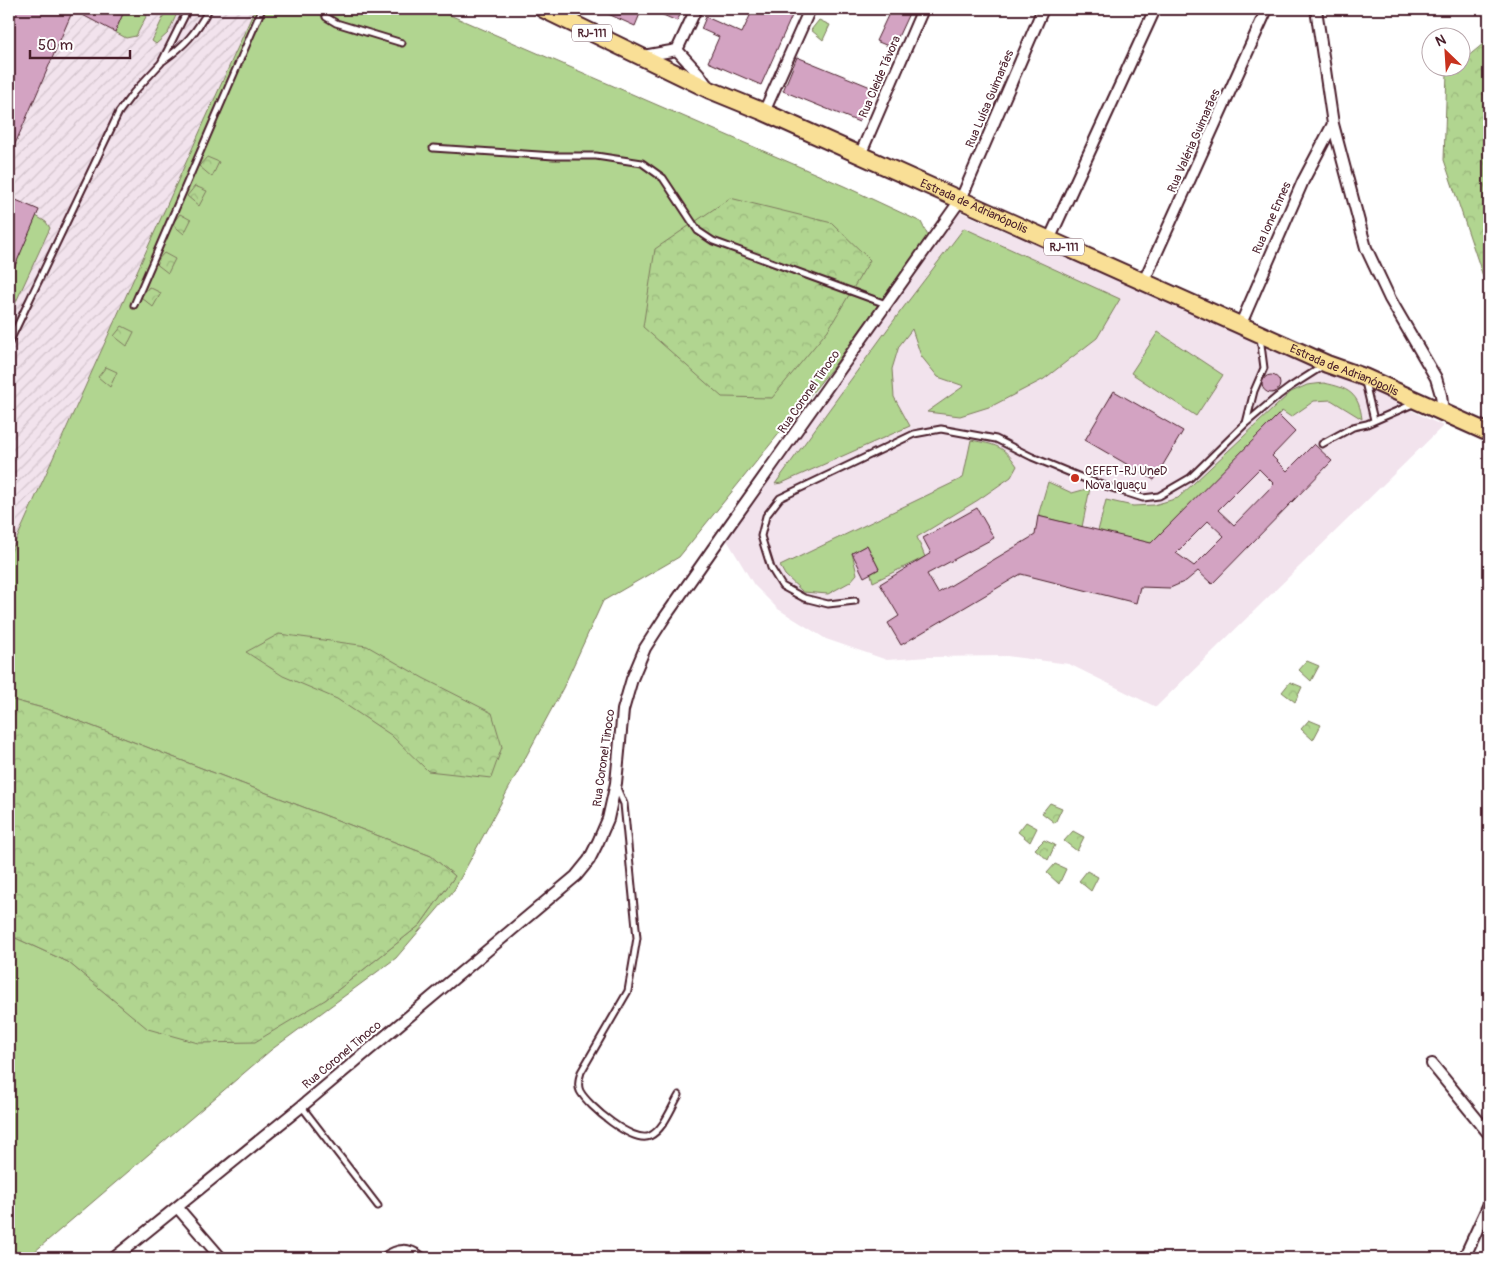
<svg xmlns="http://www.w3.org/2000/svg" width="1498" height="1267" font-family="Pangolin,sans-serif">
<style>
.built{fill:#f2e3ed}
.industrial{fill:url(#industrial-furrows)}
.green{fill:#b1d590;stroke:#7e7a5e}
.forest{fill:url(#forest-crowns);stroke:#7e7a5e}
.building{fill:#d3a3c2;stroke:#4a1f2b;fill-rule:evenodd}
.lines{fill:none;stroke-linecap:round;stroke-linejoin:round}
.lane-casing{stroke:#4a1f2b;stroke-width:9}
.street-casing{stroke:#4a1f2b;stroke-width:14}
.primary-casing{stroke:#4a1f2b;stroke-width:20}
.lane{stroke:#fff;stroke-width:5}
.street{stroke:#fff;stroke-width:10}
.primary{stroke:#f9df96;stroke-width:16}
.poi-dot{fill:#c8321e;stroke:#fff;stroke-width:2}
.labels{text-anchor:middle;dominant-baseline:central;stroke-width:4;stroke-linejoin:round;paint-order:stroke}
.shield{fill:#fff;stroke:#80626b;stroke-width:1}
.shield-label{font-size:11px;font-weight:bold;fill:#4a1f2b}
.street-label{font-size:12px;fill:#4a1f2b;stroke:#fff}
.poi-label{font-size:12px;fill:#4a1f2b;stroke:#fff;text-anchor:start}
</style>
<defs>
<pattern id="industrial-furrows" width="10" height="10" patternUnits="userSpaceOnUse" patternTransform="scale(1.25)"><rect width="10" height="10" fill="#f2e3ed"/><path d="M-1 1l2-2M0 10L10 0M9 11l2-2" fill="none" stroke="#d1c2cb"/></pattern>
<pattern id="forest-crowns" width="20" height="18" patternUnits="userSpaceOnUse" patternTransform="scale(1.25)"><rect width="20" height="18" fill="#b1d590"/><path d="M2 6a3 3 0 1 1 6 0M12 15a3 3 0 1 1 6 0" fill="none" stroke="#9ab67c"/></pattern>
</defs>
<rect width="100%" height="100%" fill="#fff"/>
<filter id="ink" filterUnits="userSpaceOnUse"><feTurbulence type="fractalNoise" baseFrequency=".02" numOctaves="2"/><feDisplacementMap in="SourceGraphic" scale="10" xChannelSelector="R" yChannelSelector="G"/><feConvolveMatrix kernelMatrix="1 2 1 2 8 2 1 2 1" color-interpolation-filters="sRGB"/></filter>
<g filter="url(#ink)">
<path class="built" d="M956,210L1360,385L1443,426L1156,707L1069,664L1007,656L928,657L887,660L826,639L778,609L754,585L721,530Z"/>
<path class="industrial" d="M9,9H255L9,556Z"/>
<path class="green" d="M125,9H150L136,36L126,38L115,32Z
M167,9H179L168,33L156,44L152,41Z
M255,9H436L844,186L921,222L928,236L833,367L679,557L603,601L563,688L454,890L396,958L271,1050L27,1258H9V935L68,962L149,1029L325,1000L420,925L455,876L431,856L50,710L9,699V556Z
M36,216L46,222L50,228L9,317V280Z
M964,228L1120,299L1097,338L1044,379L992,406L960,416L927,412L964,386L938,377L921,356L912,329L899,346L892,369L894,397L910,426L782,483L775,484L900,312Z
M1158,332L1223,375L1196,416L1131,373Z
M1324,383C1348,388 1359,393 1362,419L1331,400L1314,401L1291,417L1282,411L1159,536L1154,544L1098,531L1106,500L1133,506L1154,505L1178,498L1291,392L1307,385Z
M971,440C996,445 1003,445 1017,466L1011,477L978,500L917,537L925,557L873,582L871,574L879,569L867,545L852,553L857,574L850,582L828,594L803,592L785,575L780,566L963,478Z
M1048,482L1072,493L1090,488L1082,527L1038,516Z"/>
<path class="forest" d="M819,20L830,25L823,40L811,30Z
M1489,39V294L1444,160L1447,72L1453,68H1460L1461,62Z
M207,157L219,162L212,177L199,166Z
M195,186L207,191L199,206L187,196Z
M730,198L832,223L870,260L828,330L772,398L722,397L643,327L655,249Z
M180,214L191,220L184,234L172,224Z
M164,253L175,259L168,273L155,263Z
M149,287L161,293L153,307L141,297Z
M122,326L134,332L127,346L114,336Z
M106,367L117,372L110,387L98,377Z
M279,634L367,646L423,678L492,713L502,747L491,778L428,771L391,735L337,699L283,676L246,652Z
M1307,661L1319,666L1311,681L1299,670Z
M1290,682L1302,687L1295,702L1282,692Z
M9,699L50,710L431,856L455,876L420,925L325,1000L255,1042L198,1043L148,1029L68,962L9,935Z
M1309,720L1321,725L1313,740L1301,729Z
M1050,803L1062,808L1055,823L1042,813Z
M1026,822L1037,828L1030,842L1018,832Z
M1073,831L1084,837L1077,851L1064,841Z
M1044,840L1055,845L1048,860L1035,849Z
M1055,864L1066,869L1059,884L1047,873Z
M1087,871L1098,877L1091,891L1079,881Z"/>
<path class="building" d="M9,9H125L115,32L73,10L9,158Z
M597,9H642L635,26Z
M649,9H683L677,21Z
M753,9H795L761,85L708,62L719,37L701,29L706,17L742,33Z
M891,9H911L893,48L876,41Z
M797,57L873,88L859,122L783,91Z
M9,197L39,210L9,280Z
M1262 384a9 9 0 1 1 18 0a9 9 0 1 1-18 0Z
M1114,391L1183,431L1154,480L1085,440Z
M1278,415L1295,432L1272,456L1287,471L1314,444L1332,461L1212,584L1198,571L1186,581L1170,588L1140,587L1136,603L1021,574L901,645L888,623L899,616L880,584L931,553L923,538L977,508L994,538L927,574L938,593L1035,535L1038,516L1151,543ZM1259,469L1274,484L1234,525L1218,510ZM1208,521L1224,536L1194,566L1176,553Z
M867,545L879,569L864,577L852,553Z"/>
<g class="lines">
<g class="lane-casing">
<path id="lane" d="M324,9L326,17L336,23L402,43
M163,61C186,44 195,34 209,9
M433,148L554,156H596L642,163L663,178L698,231L713,241L886,304
M134,305L262,9
M9,343L119,112L134,92L161,63L188,9
M1365,382L1374,420
M1246,423L1254,391L1264,368L1260,337
M1322,444L1353,427L1367,424L1413,404
M855,601L828,604L804,598L782,586L771,568L761,536L766,516L780,498L914,434L941,429L996,439L1032,457L1090,481L1143,498L1159,496L1190,478L1246,423L1278,396L1290,387L1323,366
M617,788L624,804L637,938L628,991L581,1072C579,1078 577,1085 580,1091C588,1106 633,1144 650,1136C664,1129 671,1108 679,1095
M302,1107L378,1206"/>
</g>
<g class="street-casing">
<path id="street" d="M1316,9L1333,124L1366,248L1390,299L1436,378L1441,395L1443,412
M570,22L576,9
M677,50L696,9
M643,56L677,50L699,74L708,87
M764,112L810,9
M860,155L923,9
M1049,240L1155,9
M1143,283L1267,9
M1240,326L1303,181L1333,124
M1432,1064L1489,1134
M177,1207L221,1258
M114,1258L302,1106L576,876L589,860L598,842L608,819L616,783L623,710L632,679L645,648L665,617L726,530L961,199L1043,9
M385,1258C398,1249 408,1248 421,1258
M1464,1258L1489,1204"/>
</g>
<g class="primary-casing">
<g id="primary">
<path id="s1" d="M543,9L710,90L764,112L1327,364L1364,377L1489,433"/>
</g>
</g>
<use href="#lane" class="lane"/>
<use href="#street" class="street"/>
<use href="#primary" class="primary"/>
</g>
</g>
<circle class="poi-dot" cx="1075" cy="478" r="5"/>
<g class="labels">
<g class="shield">
<rect x="572" y="24.5" width="40" height="17" rx="4"/>
<rect x="1044" y="238.5" width="40" height="17" rx="4"/>
</g>
<g class="shield-label">
<text x="592" y="33">RJ-111</text>
<text x="1064" y="247">RJ-111</text>
</g>
<g class="street-label">
<text transform="translate(880 77) rotate(-67)">Rua Cleide Távora</text>
<text transform="translate(990 99) rotate(-67)">Rua Luísa Guimarães</text>
<text transform="translate(1194 141) rotate(-66)">Rua Valéria Guimarães</text>
<text stroke="none"><textPath href="#s1" startOffset="474">Estrada de Adrianópolis</textPath></text>
<text transform="translate(1272 218) rotate(-66)">Rua Ione Ennes</text>
<text stroke="none"><textPath href="#s1" startOffset="879">Estrada de Adrianópolis</textPath></text>
<text transform="translate(809 392) rotate(-55)">Rua Coronel Tinoco</text>
<text transform="translate(604 758) rotate(-82)">Rua Coronel Tinoco</text>
<text transform="translate(342 1055) rotate(-40)">Rua Coronel Tinoco</text>
</g>
<g class="poi-label">
<text x="1085" y="471">CEFET-RJ UneD<tspan x="1085" dy="14">Nova Iguaçu</tspan></text>
</g>
</g>
<rect width="1498" height="1267" fill="none" stroke="#fff" stroke-width="30"/>
<rect x="15" y="15" width="1468" height="1237" fill="none" stroke="#4a1f2b" stroke-width="2" filter="url(#ink)"/>
<g transform="translate(1446 52) rotate(335)"><circle r="24" fill="#ffffff" stroke="#b7a5aa"/>
<path d="M0-4L9 19L0 12L-9 19Z" fill="#c8321e"/>
<text y="-8" font-size="14" font-weight="bold" text-anchor="middle" fill="#4a1f2b">N</text>
</g>
<path d="M30 50v8h100v-8" fill="none" stroke="#4a1f2b" stroke-width="2.5"/>
<text x="38" y="50" font-size="15" fill="#4a1f2b" stroke="#ffffff" stroke-width="4" paint-order="stroke">50 m</text>
</svg>
